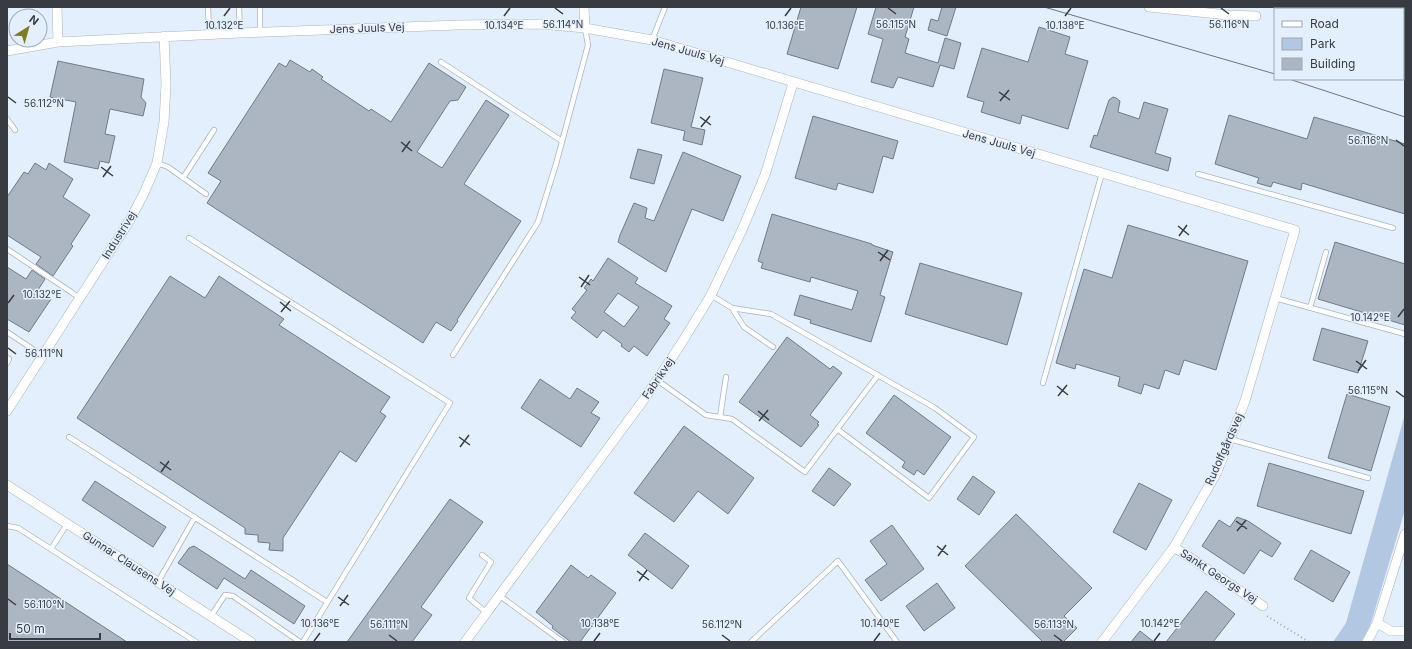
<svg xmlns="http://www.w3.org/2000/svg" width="1412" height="649" font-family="Inter,sans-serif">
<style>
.green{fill:#b2c7e2}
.building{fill:#acb6c3;stroke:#717b87;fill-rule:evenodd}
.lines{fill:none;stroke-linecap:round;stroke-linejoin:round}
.service-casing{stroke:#aab4c1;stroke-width:6}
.minor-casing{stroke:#aab4c1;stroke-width:10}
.path{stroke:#a0a8b3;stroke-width:2;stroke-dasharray:1 3;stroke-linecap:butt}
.service{stroke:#fff;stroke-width:4.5}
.minor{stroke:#fff;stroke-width:9}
.tram{stroke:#6e747d;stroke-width:1}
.ticks{fill:none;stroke:#383c42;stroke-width:1.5}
.labels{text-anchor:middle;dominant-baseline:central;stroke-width:3;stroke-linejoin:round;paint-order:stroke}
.street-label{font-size:11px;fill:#383c42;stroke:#e4effd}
.ticks-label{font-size:10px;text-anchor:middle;fill:#383c42;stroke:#e4effd;stroke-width:3;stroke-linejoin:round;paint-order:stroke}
</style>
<rect width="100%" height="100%" fill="#e4effd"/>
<path class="green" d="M1405,414V510L1370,626L1361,642H1333L1346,623Z"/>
<path class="building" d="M801,7H857L838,69L787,54Z
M876,7H914L905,37L909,39L905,53L938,63L945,38L961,43L954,69L940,65L933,87L898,77L893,88L871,82L883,39L868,34Z
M942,7H956L947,36L928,30L931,19L938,21Z
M1039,27L1070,37L1065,54L1088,61L1068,129L1022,115L1020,124L981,112L984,102L967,97L982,48L1028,62Z
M290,60L310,72L312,69L323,77L321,79L369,111L371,109L391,122L429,63L466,87L458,100L450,101L417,152L442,168L486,100L509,115L464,184L521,221L457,320L458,321L451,331L436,322L423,343L207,203L221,181L208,173L279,63L286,67Z
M58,61L144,79L141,97L146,103L143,116L110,109L105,134L115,136L109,163L100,161L98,169L64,162L76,102L50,97Z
M664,69L703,78L691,127L705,130L702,145L683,140L685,131L651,123Z
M1113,97L1116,98L1120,101L1118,112L1139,119L1144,102L1168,109L1155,153L1171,158L1168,171L1090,147L1094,135L1097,136L1109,100Z
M1229,115L1307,139L1314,117L1405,144V214L1302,183L1301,190L1273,182L1271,187L1257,183L1259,178L1215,164Z
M813,116L898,141L893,159L883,156L873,193L838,183L836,190L795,178Z
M638,149L662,155L654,184L630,178Z
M683,152L741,176L723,221L692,209L666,272L618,242L620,235L634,203L647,208L645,218L654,221Z
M35,163L46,170L49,163L73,179L63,197L90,215L71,244L73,246L53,276L36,264L41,257L7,235V197L24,172L28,174Z
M772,214L872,244V245L893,252L880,295L885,297L871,342L810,323L811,320L794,315L800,295L852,310L858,291L811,277L810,282L761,268L763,263L758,261Z
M1128,225L1248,261L1216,370L1184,360L1179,375L1165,370L1159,389L1144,384L1141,394L1118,386L1120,377L1076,364L1075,369L1056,363L1084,269L1112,278Z
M1335,242L1405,264V325L1318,299Z
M608,258L638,278L635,283L672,306L664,319L670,323L647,356L634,346L629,352L621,346L622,344L603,330L597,338L571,318L576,312L572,309L587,290L584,288L591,279L593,281ZM618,293L639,307L624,327L604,312Z
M920,263L1022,293L1007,345L905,314Z
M7,267L26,279L32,270L45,279L38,290L51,299L29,332L7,319Z
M170,276L205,298L219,276L284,319L279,325L390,397L380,412L386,416L356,462L340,451L283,538V551L269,550L270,543L258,542V535L245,534V528L77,418Z
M1322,328L1368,341L1358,373L1313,360Z
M787,337L830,369L833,366L842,373L810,415L819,422L817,424L819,425L801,447L739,402Z
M540,379L570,399L577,388L599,402L591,413L600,418L581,447L521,408Z
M1347,394L1390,407L1371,471L1328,458Z
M894,395L951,437L924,475L917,470L914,475L902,467L905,462L866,433Z
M684,426L754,478L728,514L698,491L674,522L634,493Z
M1269,463L1364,491L1351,534L1257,506Z
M829,468L851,484L834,506L812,491Z
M973,476L995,492L979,515L957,499Z
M95,481L166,527L153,547L82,500Z
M1139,483L1172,500L1146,550L1113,532Z
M450,499L483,522L421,607L432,615L412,642H347Z
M1016,514L1092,588L1064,616L1077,628L1063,642H1043L965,566Z
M1237,517L1248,521L1281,543L1272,557L1260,550L1244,574L1202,546L1219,520L1230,527Z
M892,525L924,569L881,601L865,580L887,564L870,541Z
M645,533L689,566L672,589L628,555Z
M194,546L245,579L251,570L305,606L294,624L224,578L217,589L178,563L189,548Z
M1311,550L1350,572L1333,602L1294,579Z
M7,564L127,642H7Z
M571,565L588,578L591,575L616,593L580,642H571L552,628L553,626L536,612Z
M937,583L955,608L924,631L906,606Z
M1206,591L1235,614L1213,642H1166Z
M1140,631L1154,642H1131Z"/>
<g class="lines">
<g class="service-casing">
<path id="service" d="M208,7L209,34
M239,7L240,33
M260,7V32
M652,40L665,7
M441,62L562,141
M7,119L15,130
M157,163L168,167L206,194
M1198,174L1393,228
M183,178L214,130
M189,238L450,403L303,642
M7,249L80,298
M711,295L732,308L771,314L935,408L974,437L929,498L837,429
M1275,298L1405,334
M732,308L744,327L773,347
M1310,308L1326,252
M7,332L43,356
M453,355L538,222L556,164L588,45L585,28
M7,358L9,359L7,363
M657,380L706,415L732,419L805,472L878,375
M1043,383L1102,173
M720,417L726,377
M69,437L327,602
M1230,439L1368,478
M7,526L18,528L196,642
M51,549L67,524
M482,555L491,562L469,598L487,613
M158,582L195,517
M500,596L563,642
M211,616L225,595L233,596L300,642
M751,642L838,561L897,642"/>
</g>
<g class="minor-casing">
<path id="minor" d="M57,7L58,42
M584,7L585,28
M1149,7L1228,15L1256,16
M7,51L58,42L240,33L458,25L540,24L585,28L652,40L1295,230L1245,401L1217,472L1174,547L1102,642
M7,411L130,220L144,193L157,163L164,122L166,84L164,36
M7,485L251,642
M1174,547L1263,606
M1377,623L1391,631H1405
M465,642L645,398L681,344L711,295L742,230L765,175L793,83
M1367,642L1377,623L1405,534"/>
</g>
<path class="path" d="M1267,616L1309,642"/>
<use href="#service" class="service"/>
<use href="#minor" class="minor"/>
<path class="tram" d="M1044,7L1275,74
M1289,79L1405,117"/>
</g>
<path class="ticks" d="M555,8L563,14M888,8L896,14M1221,8L1229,14M224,16L230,8M504,16L510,8M785,16L791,8M1065,16L1071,8M999,92L1010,100M8,97L16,103M1000,101L1009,90M700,117L711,125M701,127L710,116M1396,140L1404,146M401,142L412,151M402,152L410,141M101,167L113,176M103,177L111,166M1178,226L1189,235M1179,236L1187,225M878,252L890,260M880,261L888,250M579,277L590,285M581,287L589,275M280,302L291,311M8,303L14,295M281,312L290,301M1398,317L1404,309M8,348L16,354M1356,361L1367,369M1358,371L1366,360M1057,386L1068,395M1396,391L1404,397M1058,396L1067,385M758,411L769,420M759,421L768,410M459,437L470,445M460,447L469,435M160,462L171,470M161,472L169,461M1236,521L1247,529M1237,531L1246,520M937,546L948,555M938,556L946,545M637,571L649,580M639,581L647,570M338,597L349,605M8,599L16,605M340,606L348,595M389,635L397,641M722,635L730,641M1054,635L1062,641M314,641L320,633M594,641L600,633M874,641L880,633M1154,641L1160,633"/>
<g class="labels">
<g class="street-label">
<text transform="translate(367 28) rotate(-2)">Jens Juuls Vej</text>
<text transform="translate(688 51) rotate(16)">Jens Juuls Vej</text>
<text transform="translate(999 143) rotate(16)">Jens Juuls Vej</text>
<text transform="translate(119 235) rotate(-58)">Industrivej</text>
<text transform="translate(658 378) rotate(-56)">Fabrikvej</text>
<text transform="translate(1224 449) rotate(-66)">Rudolfgårdsvej</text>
<text transform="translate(129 563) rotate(33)">Gunnar Clausens Vej</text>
<text transform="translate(1219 576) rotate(33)">Sankt Georgs Vej</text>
</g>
</g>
<g class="ticks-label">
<text x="563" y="28">56.114°N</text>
<text x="896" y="28">56.115°N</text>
<text x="1229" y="28">56.116°N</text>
<text x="224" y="29">10.132°E</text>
<text x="504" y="29">10.134°E</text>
<text x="785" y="29">10.136°E</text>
<text x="1065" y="29">10.138°E</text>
<text x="44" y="107">56.112°N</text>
<text x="1368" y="144">56.116°N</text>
<text x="42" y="298">10.132°E</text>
<text x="1370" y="321">10.142°E</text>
<text x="44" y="357">56.111°N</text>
<text x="1368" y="394">56.115°N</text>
<text x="44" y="608">56.110°N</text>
<text x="320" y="627">10.136°E</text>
<text x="600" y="627">10.138°E</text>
<text x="880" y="627">10.140°E</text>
<text x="1160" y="627">10.142°E</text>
<text x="389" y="628">56.111°N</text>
<text x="722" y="628">56.112°N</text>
<text x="1054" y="628">56.113°N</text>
</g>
<rect width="1412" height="649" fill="none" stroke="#383c42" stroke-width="16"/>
<rect x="1274" y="8" width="130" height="72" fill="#e4effd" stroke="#9fa7b2"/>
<rect x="1282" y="21" width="20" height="6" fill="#ffffff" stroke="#9fa7b2"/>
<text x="1310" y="28" font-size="12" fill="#383c42">Road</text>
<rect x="1282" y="38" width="20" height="12" fill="#b2c7e2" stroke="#9fa7b2"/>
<text x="1310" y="48" font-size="12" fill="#383c42">Park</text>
<rect x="1282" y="58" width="20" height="12" fill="#acb6c3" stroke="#9fa7b2"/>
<text x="1310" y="68" font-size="12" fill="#383c42">Building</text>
<g transform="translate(28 28) rotate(37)"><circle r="19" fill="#e4effd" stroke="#9fa7b2"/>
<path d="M0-3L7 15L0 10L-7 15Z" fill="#827b21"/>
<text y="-6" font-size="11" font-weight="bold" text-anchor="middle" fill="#383c42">N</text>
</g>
<path d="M10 633v6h90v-6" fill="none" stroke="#383c42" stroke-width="2"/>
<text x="16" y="633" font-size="12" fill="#383c42" stroke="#e4effd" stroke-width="3" paint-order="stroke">50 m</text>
</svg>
